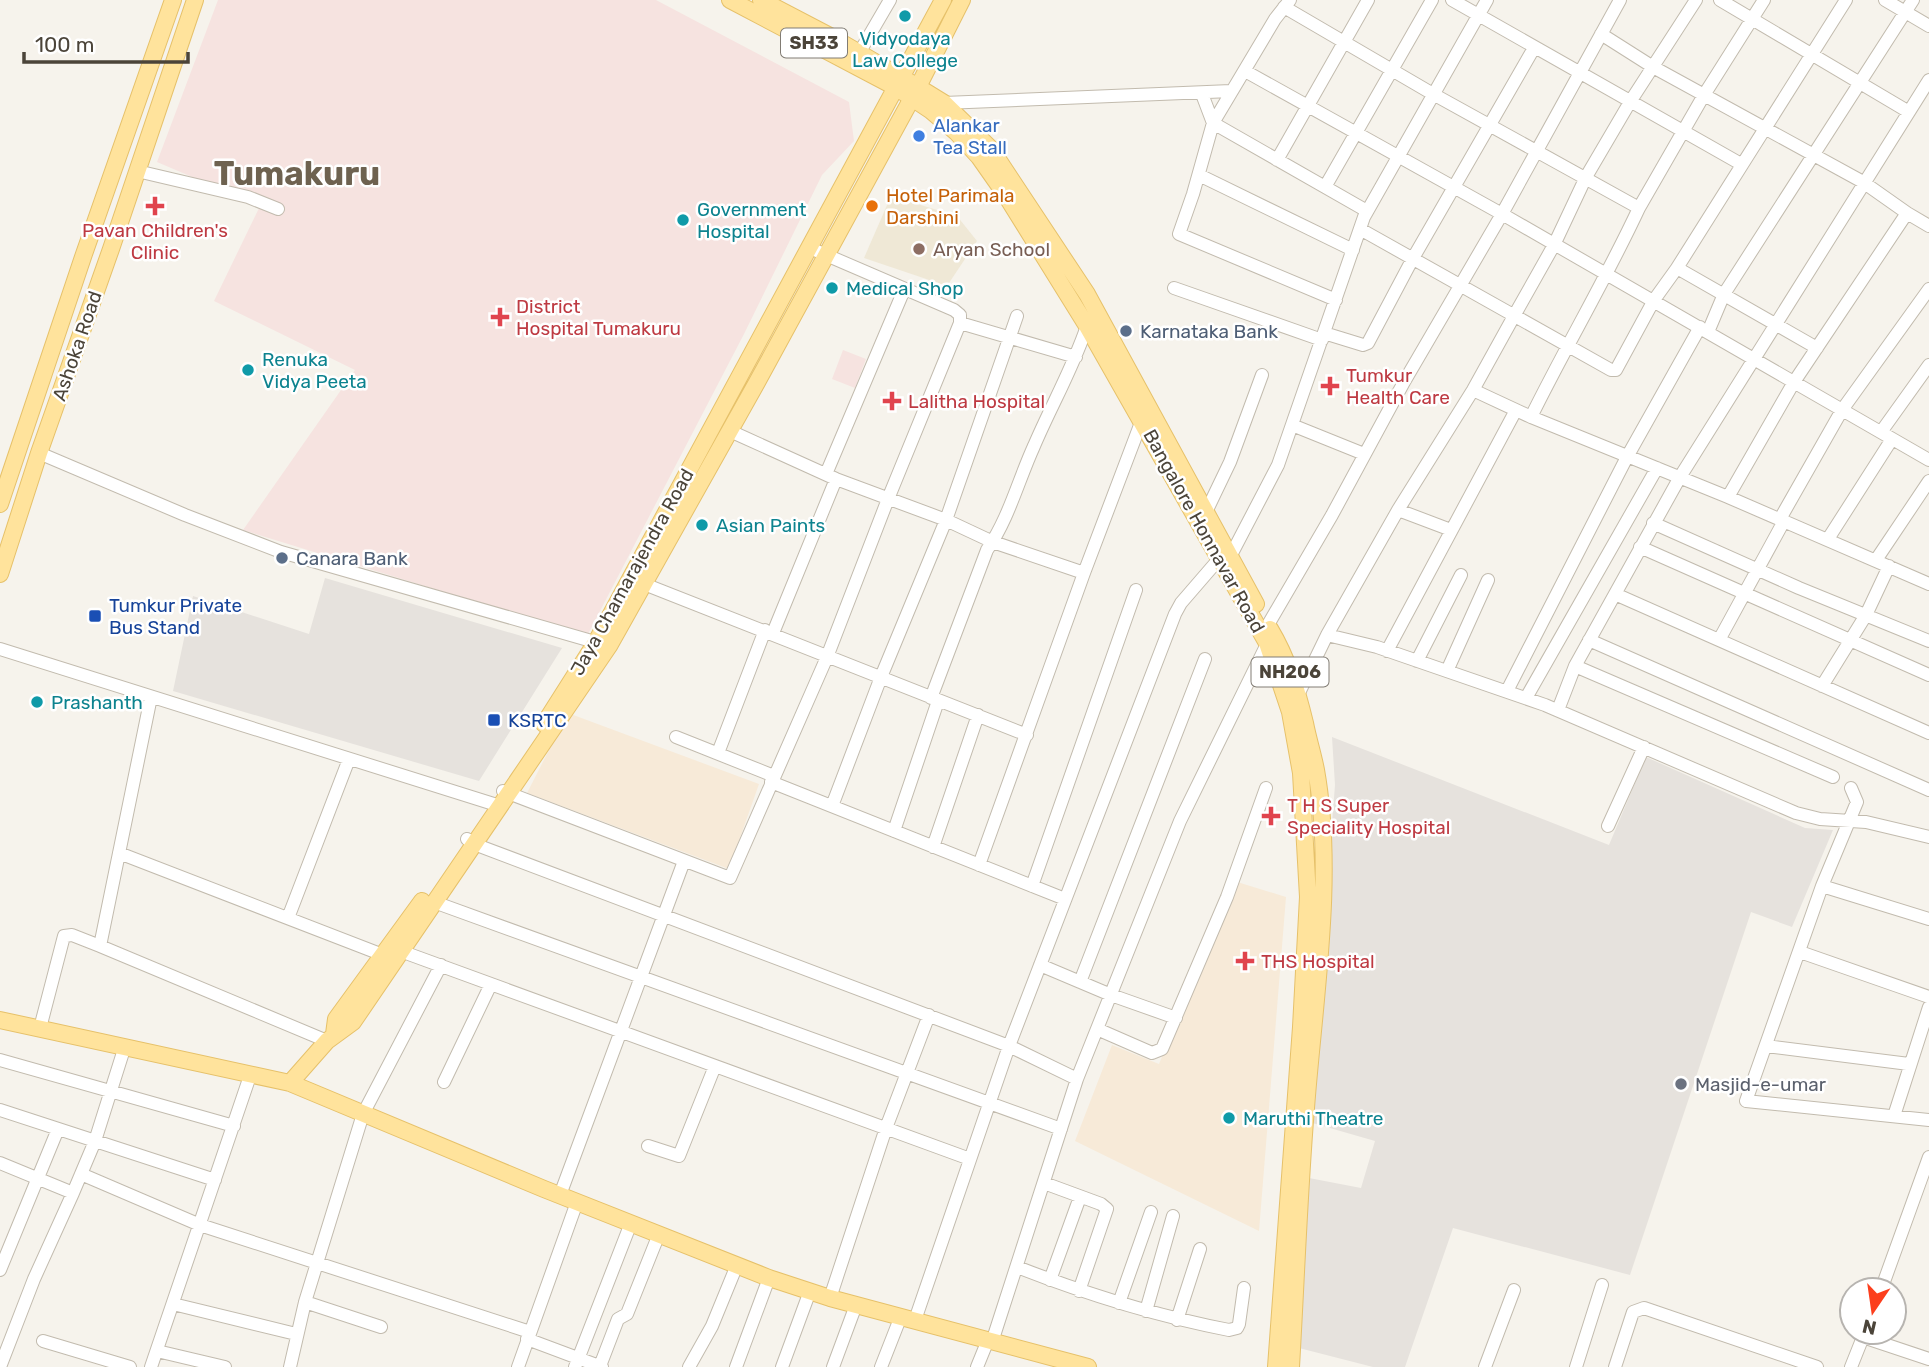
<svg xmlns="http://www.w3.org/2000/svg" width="1929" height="1367" font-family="Rubik,sans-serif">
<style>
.commercial{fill:#f7ead8}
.industrial{fill:#e6e2dd}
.education{fill:#efe8d6}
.medical{fill:#f6e3e0}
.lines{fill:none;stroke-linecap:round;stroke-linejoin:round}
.minor-casing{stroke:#c2bbae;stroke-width:14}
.major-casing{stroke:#e6c16a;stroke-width:18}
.minor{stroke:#fff;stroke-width:12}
.major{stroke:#ffe39c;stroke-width:16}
.culture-dot{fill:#0f9aa8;stroke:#fff;stroke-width:2.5}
.shop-dot{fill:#3f7fe0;stroke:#fff;stroke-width:2.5}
.health-dot{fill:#e0444e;stroke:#fff;stroke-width:2.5}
.food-dot{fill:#e8710a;stroke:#fff;stroke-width:2.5}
.education-dot{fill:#8d6e63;stroke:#fff;stroke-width:2.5}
.service-dot{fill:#5c6f8a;stroke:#fff;stroke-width:2.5}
.transit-dot{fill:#1a4fb4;stroke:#fff;stroke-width:2.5}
.worship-dot{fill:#6b7280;stroke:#fff;stroke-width:2.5}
.labels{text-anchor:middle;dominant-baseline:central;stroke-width:5;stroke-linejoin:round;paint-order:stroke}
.shield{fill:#fff;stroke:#817c74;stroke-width:2}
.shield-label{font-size:18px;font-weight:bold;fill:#4b4439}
.culture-label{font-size:19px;fill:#0d838f;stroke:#fff;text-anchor:start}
.shop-label{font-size:19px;fill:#366cbe;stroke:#fff;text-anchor:start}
.food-label{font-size:19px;fill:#c56008;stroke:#fff;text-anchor:start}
.health-label{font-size:19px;fill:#be3a42;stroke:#fff;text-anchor:start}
.education-label{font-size:19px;fill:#785e54;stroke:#fff;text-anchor:start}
.service-label{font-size:19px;fill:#4e5e75;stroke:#fff;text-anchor:start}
.street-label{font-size:19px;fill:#4b4439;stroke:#fff}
.transit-label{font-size:19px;fill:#164399;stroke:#fff;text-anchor:start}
.worship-label{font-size:19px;fill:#5b616d;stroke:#fff;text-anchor:start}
.town-label{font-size:33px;font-weight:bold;fill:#6e6250;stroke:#fff}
</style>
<rect width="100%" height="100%" fill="#f6f3ec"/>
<path class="commercial" d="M568,713L759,784L729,869L527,793Z
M1234,881L1286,897L1259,1231L1075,1141L1112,1045L1159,1064Z"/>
<path class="industrial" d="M325,578L562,648L479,781L173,691L193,596L309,634Z
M1332,737L1609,845L1646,757L1805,828L1833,830L1792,927L1751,912L1630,1275L1453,1228L1405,1367H1373L1299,1348L1309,1178L1361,1188L1375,1141L1309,1122L1335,785Z"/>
<path class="education" d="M891,196L957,216L977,241L947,286L864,258Z"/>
<path class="medical" d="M218,0H656L849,102L854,141L822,175L744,334L587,636L243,530L355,370L214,301L260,206L157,162Z
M843,350L866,359L855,388L832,379Z"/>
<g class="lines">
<g class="minor-casing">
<path id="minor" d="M1290,0L1275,19L1213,123L1193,194L1179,234L1336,300
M1452,0L1741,164
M1720,0L1909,112
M1885,0L1929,26
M1284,7L1433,94L1639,208L1704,95L1764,0
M1601,34L1653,67L1863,182L1907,213L1929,226
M855,60L890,0
M1245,71L1502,214L1929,460
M1202,94L1213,123L1367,211
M944,103L1231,91
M1277,160L1368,0
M137,171L248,197L278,209
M1199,175L1353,250
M1325,187L1432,0
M1360,229L1611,370H1616L1654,300L1677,268L1846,0
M1677,268L1817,348
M1174,288L1322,340
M960,323L1076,357
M1708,332L1724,294L1913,0
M1324,333L1363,345L1368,343L1412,260L1534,48
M1473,390L1531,417L1728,497L1929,584
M1531,417C1566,346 1606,279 1639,208
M1292,425L1364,454
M730,431L836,479L946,520L993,542L1084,573
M1881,432L1929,365
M39,453L185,515L281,552L602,644
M826,474L904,290
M1728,497L1794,382L1907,213
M1398,510L1451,530
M1206,512L1230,462L1262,375
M1780,519L1842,410L1929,289
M1653,523L1799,588L1929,641
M1828,539L1892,439
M1640,547L1929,675
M1230,557L1278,465L1364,217L1487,0
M1876,560L1929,481
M644,584L1027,735
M1615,594L1929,733
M773,633L836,479
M1262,635L1332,515L1404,382L1502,214L1620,0
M1327,635L1377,647L1545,705L1796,813L1820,819L1866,822L1929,837
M1589,640L1929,790
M1719,640L1784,521
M0,649L500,806
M1387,651L1516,410
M1417,661L1461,575
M1575,666L1833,777
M1447,671L1488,580
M1822,686L1866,615L1889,566
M1507,691L1627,457L1700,327
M151,697L100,946L327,1041
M931,698L987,550C1009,518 1018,481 1034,446C1051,406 1073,368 1087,326
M1526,698L1657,468
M1296,699L1327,635L1398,510L1473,390L1514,316L1554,245L1586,177L1630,102L1696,0
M1558,710L1575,666L1680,477L1929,80
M676,737L774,776
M718,753L765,630
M771,782L1065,899
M1851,788L1857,802L1822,886L1746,1101L1929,1120
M503,791L730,878L827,657L888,499L960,323V315L954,310L810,248
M832,806L881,677L946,520L1017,316
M1608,826L1644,747
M894,831L938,701
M467,839L474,844L1009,1046L1077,1079
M933,847L978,715
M119,853L383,955
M979,865L1084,573L1142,420
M1032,886L1136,590
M1822,886L1929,919
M434,902L1061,1129
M288,918L349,759
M395,949L970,1159
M1800,952L1929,997
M1040,965L1111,995L1176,1018
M1080,982L1205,659
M40,1028L64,936L72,935L100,946
M1097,1029L1152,1053L1162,1049L1227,897L1266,788
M1766,1046L1909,1064
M0,1060L234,1126
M444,1082L491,984
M0,1110L215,1180
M1894,1116L1929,1007
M648,1146L679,1156L715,1066
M0,1163L73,1193
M81,1174L200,1225L530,1332
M1044,1183L1101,1204L1107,1209L1079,1291
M560,1195L684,861
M1017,1267C1086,1294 1156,1316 1229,1330L1237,1328L1239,1324L1244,1288
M0,1270L58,1129
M1050,1280L1080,1197
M1881,1290L1929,1157
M830,1298L886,1128L929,1015
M305,1302L381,1327
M1119,1303L1151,1212
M173,1304L296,1334
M1146,1311L1173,1216
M915,1320L1009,1046L1175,614L1181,603L1219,559
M1177,1320L1200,1249
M1863,1337L1929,1359
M527,1339L602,1367
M43,1341L130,1367
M992,1342L1077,1079L1180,821L1269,640
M157,1351L225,1367
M600,1366L618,1319L627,1314L659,1234
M0,1367L34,1279L73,1193L95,1141L125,1046
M151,1367L251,1073
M290,1367L305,1302L363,1114L441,965
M518,1367L577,1202
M575,1367L631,1223
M689,1367L712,1326L737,1265
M736,1367L769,1278
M782,1367L810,1291
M833,1367L856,1305
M881,1367L901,1316
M977,1367L988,1340
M1485,1367L1514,1290
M1576,1367L1602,1285
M1615,1367L1633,1312L1644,1308L1817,1367
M1851,1367L1865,1332"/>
</g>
<g class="major-casing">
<path id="major" d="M730,0L897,88L930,110L957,133L979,157L1005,194L1087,326L1267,643L1290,712L1301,773L1308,897L1301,1027L1276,1367
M761,0L830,36L918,87L944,103L991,149L1087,294L1256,604
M0,504L84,254L173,0
M0,574L39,453L111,249L195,0
M1270,629C1288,659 1297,690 1305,723C1308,739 1313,754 1316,770C1335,876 1314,1001 1306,1108C1299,1194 1296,1281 1291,1367
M544,724L596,642L943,0
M0,1020L290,1083L544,1189L769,1278L830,1298L1088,1367
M334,1034L336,1019L422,901
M290,1083L327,1041L353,1022L609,646L756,384L918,87L962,0"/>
</g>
<use href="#minor" class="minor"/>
<use href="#major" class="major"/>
</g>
<g class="culture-dot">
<circle cx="905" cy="16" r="7"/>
<circle cx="683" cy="220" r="7"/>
<circle cx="832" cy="288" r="7"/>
<circle cx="248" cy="370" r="7"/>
<circle cx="702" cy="525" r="7"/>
<circle cx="37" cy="702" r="7"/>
<circle cx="1229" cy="1118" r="7"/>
</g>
<circle class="shop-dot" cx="919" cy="136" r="7"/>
<g class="health-dot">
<path d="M151.5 195.5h7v7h7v7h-7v7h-7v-7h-7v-7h7z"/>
<path d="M496.5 306.5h7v7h7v7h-7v7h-7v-7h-7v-7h7z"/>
<path d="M1326.5 375.5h7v7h7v7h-7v7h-7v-7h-7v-7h7z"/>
<path d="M888.5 390.5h7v7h7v7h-7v7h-7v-7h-7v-7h7z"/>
<path d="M1267.5 805.5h7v7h7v7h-7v7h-7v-7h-7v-7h7z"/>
<path d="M1241.5 950.5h7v7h7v7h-7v7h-7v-7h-7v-7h7z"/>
</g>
<circle class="food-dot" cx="872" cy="206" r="7"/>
<circle class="education-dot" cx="919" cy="249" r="7"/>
<g class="service-dot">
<circle cx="1126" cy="331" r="7"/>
<circle cx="282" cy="558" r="7"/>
</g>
<g class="transit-dot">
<rect x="88" y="609" width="14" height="14" rx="3.5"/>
<rect x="487" y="713" width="14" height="14" rx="3.5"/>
</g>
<circle class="worship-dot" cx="1681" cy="1084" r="7"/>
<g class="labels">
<g class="shield">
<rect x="781" y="28.5" width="66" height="29" rx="5"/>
<rect x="1251.5" y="657.5" width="77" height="29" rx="5"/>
</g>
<g class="shield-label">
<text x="814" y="43">SH33</text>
<text x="1290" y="672">NH206</text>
</g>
<g class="culture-label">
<text x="905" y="38" text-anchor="middle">Vidyodaya<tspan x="905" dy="22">Law College</tspan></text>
<text x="697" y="209">Government<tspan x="697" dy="22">Hospital</tspan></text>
<text x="846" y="288">Medical Shop</text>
<text x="262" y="359">Renuka<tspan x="262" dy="22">Vidya Peeta</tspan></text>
<text x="716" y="525">Asian Paints</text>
<text x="51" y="702">Prashanth</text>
<text x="1243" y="1118">Maruthi Theatre</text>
</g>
<g class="shop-label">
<text x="933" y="125">Alankar<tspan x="933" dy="22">Tea Stall</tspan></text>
</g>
<g class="food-label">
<text x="886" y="195">Hotel Parimala<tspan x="886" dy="22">Darshini</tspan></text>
</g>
<g class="health-label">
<text x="155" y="230" text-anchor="middle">Pavan Children's<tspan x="155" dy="22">Clinic</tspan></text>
<text x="516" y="306">District<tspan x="516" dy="22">Hospital Tumakuru</tspan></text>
<text x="1346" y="375">Tumkur<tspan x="1346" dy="22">Health Care</tspan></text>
<text x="908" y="401">Lalitha Hospital</text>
<text x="1287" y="805">T H S Super<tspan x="1287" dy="22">Speciality Hospital</tspan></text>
<text x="1261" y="961">THS Hospital</text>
</g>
<g class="education-label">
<text x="933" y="249">Aryan School</text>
</g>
<g class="service-label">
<text x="1140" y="331">Karnataka Bank</text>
<text x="296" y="558">Canara Bank</text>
</g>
<g class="street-label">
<text transform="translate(77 346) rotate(-71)">Ashoka Road</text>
<text transform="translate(1204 531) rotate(61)">Bangalore Honnavar Road</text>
<text transform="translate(632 572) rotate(-61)">Jaya Chamarajendra Road</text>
</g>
<g class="transit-label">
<text x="109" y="605">Tumkur Private<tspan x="109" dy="22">Bus Stand</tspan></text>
<text x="508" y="720">KSRTC</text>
</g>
<g class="worship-label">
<text x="1695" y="1084">Masjid-e-umar</text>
</g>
<g class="town-label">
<text x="297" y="173">Tumakuru</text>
</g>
</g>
<g transform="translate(1873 1311) rotate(193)"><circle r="33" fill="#ffffff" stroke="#b7b4b0" stroke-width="2"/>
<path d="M0-5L12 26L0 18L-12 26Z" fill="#fc3f1d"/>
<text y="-10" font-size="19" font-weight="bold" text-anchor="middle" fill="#4b4439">N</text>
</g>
<path d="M24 52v10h164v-10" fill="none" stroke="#4b4439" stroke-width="3.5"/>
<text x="35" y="52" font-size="21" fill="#4b4439" stroke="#ffffff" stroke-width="5" paint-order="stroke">100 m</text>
</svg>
